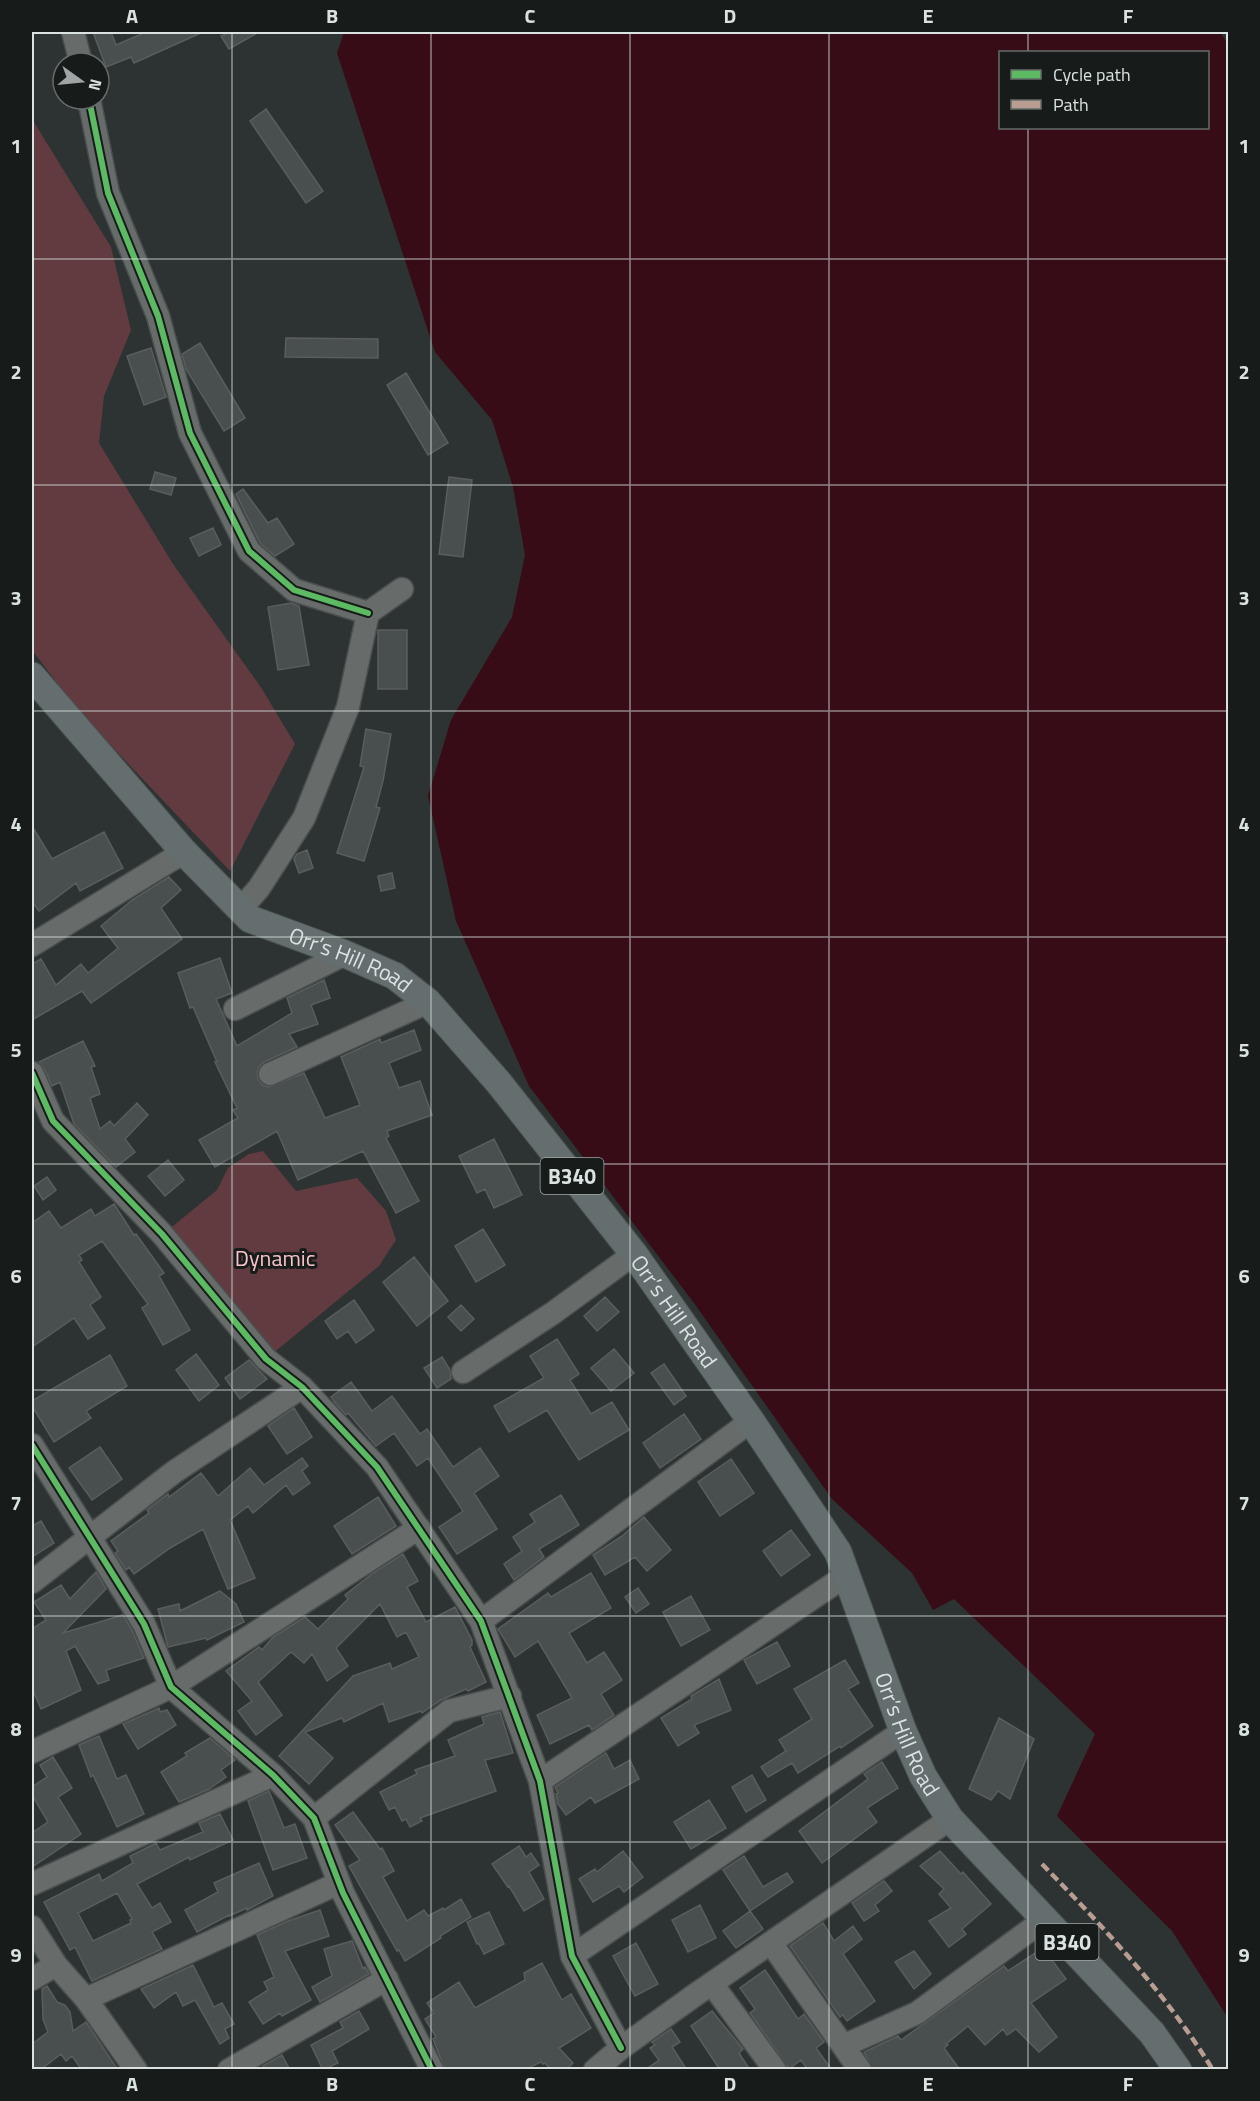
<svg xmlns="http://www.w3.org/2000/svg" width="1260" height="2101" font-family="'Titillium Web',sans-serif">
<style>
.green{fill:#623b41}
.water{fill:#370c17;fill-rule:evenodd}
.building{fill:#494e4e;stroke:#595e5d;stroke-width:1.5;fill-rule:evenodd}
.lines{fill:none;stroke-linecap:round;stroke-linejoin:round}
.minor-casing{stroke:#494f4e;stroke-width:25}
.major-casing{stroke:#494f4e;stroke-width:29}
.minor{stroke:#676c6b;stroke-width:22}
.major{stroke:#646e6e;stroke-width:27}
.quiet{stroke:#b99d93;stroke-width:4.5;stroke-dasharray:9 4.5;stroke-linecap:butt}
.cycleway-casing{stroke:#171c1b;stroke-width:10}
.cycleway{stroke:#5cba63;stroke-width:6}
.grid{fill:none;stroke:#dbe3e2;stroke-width:1.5;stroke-opacity:0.55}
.labels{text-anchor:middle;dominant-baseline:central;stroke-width:6;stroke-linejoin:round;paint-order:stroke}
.shield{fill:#171c1b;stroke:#a0a7a6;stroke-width:1.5}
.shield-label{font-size:21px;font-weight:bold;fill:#dbe3e2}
.street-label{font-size:22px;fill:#dbe3e2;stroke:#171c1b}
.park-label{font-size:22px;fill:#f9c2c8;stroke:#171c1b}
.neatline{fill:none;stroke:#dbe3e2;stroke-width:2}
.grid-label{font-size:20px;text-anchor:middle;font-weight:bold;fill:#dbe3e2}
</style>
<rect width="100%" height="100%" fill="#2d3332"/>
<path class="green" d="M32,119L111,247L131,330L104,396L99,443L173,564L262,689L295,744L230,871L80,713L32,650Z
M263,1151L296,1191L357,1178L386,1211L396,1240L379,1266L266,1359L162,1235L217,1190L228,1168L249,1154Z"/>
<path class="water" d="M344,32H1220L1228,44V2018L1172,1931L1057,1816L1095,1734L954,1599L933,1610L912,1573L832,1499L694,1303L529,1086L456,921L428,796L451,720L512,617L525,555L513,487L492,420L435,352L337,53ZM1208,52V128H1000V52Z"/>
<path class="building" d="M93,32H111L116,45L146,32H203L134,63L131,57L106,67Z
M230,32H259L229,49L221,36Z
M266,109L323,191L306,203L250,121Z
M286,338L378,339V358L285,357Z
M200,343L245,418L224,431L186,369L182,354Z
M151,348L166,397L144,405L127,356Z
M406,373L448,443L428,455L387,385Z
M155,472L176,478L171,495L150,489Z
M449,477L472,480L463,557L439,554Z
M243,489L268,523L277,518L294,544L275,556L260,543L236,494Z
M213,528L221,545L199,556L190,538Z
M291,603L299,606L309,665L278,670L268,607Z
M378,630H407V689H378Z
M366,729L391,734L383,781L376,807L380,808L364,861L337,853L364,767L360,766Z
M32,826L52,859L104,832L123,868L80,891L76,883L39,911L32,902Z
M307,850L313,868L299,873L294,859L297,854Z
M392,873L395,888L381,891L378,876Z
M169,877L181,890L161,908L182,939L91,1003L82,991L32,1020V964L41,959L56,985L81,964L88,973L118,948L101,926L132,900Z
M220,958L232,993L216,999L237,1046L292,1013L287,998L324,980L330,998L311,1005L318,1024L289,1034L297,1047L264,1062L259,1067L257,1073L258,1079L262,1085L269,1087L304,1073L325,1118L360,1105L341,1057L380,1039L381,1043L414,1030L421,1050L389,1063L399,1088L420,1081L432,1115L387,1131L389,1136L386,1138L419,1201L396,1213L363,1151L298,1180L277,1131L215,1167L199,1140L238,1118L233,1110L237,1108L215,1062H217L193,1007L190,1008L178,973Z
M83,1041L95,1066L91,1067L100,1094L90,1098L100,1129L110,1121L114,1126L137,1103L148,1115L125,1139L135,1152L116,1167L74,1124L60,1082L52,1086L44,1068L39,1062Z
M494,1139L522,1195L494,1208L485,1189L477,1193L459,1156Z
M168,1160L184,1180L165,1196L148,1176Z
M47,1177L56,1190L43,1200L34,1186Z
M114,1204L134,1235L136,1234L164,1273L159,1276L190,1330L163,1345L142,1308L148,1304L102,1241L79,1255L82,1260L79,1262L101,1297L90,1305L105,1328L88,1339L74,1318L32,1347V1223L49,1211L61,1228L91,1209L95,1216Z
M483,1229L505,1265L476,1282L455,1246Z
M414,1257L448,1301L417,1326L383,1282Z
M605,1297L619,1312L597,1331L584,1316Z
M354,1300L374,1330L356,1343L348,1331L337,1339L325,1321Z
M461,1305L474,1319L461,1331L448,1317Z
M557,1339L579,1374L570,1380L591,1414L612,1402L629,1430L579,1460L547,1410L509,1432L494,1406L544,1378L530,1356Z
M614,1349L634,1373L611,1391L591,1368Z
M196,1354L219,1385L199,1401L176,1370Z
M110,1355L127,1386L86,1411L91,1418L54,1442L32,1406V1401Z
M442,1357L450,1370L451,1379L437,1388L424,1368Z
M249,1360L267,1379L240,1399L225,1378Z
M664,1364L686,1396L674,1405L651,1373Z
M351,1382L372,1411L392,1396L420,1434L427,1429L453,1467L480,1448L499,1476L474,1493L497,1529L457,1554L439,1527L463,1511L428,1458L417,1466L394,1433L376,1446L348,1413L346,1415L336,1404L331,1397Z
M294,1408L312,1437L287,1454L268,1426Z
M684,1414L701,1439L660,1468L643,1443Z
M100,1447L122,1479L92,1500L69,1468Z
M302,1458L308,1466L302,1471L310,1483L293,1495L286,1485L253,1513L248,1506L230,1520L255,1578L228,1589L203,1529L170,1548L134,1574L129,1567L126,1570L115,1553L118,1551L111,1541L149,1513L147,1510L168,1494L169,1497L201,1473L218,1496L250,1468L264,1485Z
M731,1459L754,1493L720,1516L698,1482Z
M561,1495L579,1525L539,1549L544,1557L514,1580L504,1564L522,1551L513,1537L535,1522L530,1514Z
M378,1497L396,1526L352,1554L334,1526Z
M644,1517L671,1550L647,1571L635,1557L605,1575L593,1555L622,1536Z
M41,1521L54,1543L32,1557V1526Z
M791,1530L810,1555L781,1576L763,1551Z
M403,1554L418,1581L407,1587L426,1622L455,1607L472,1640V1645L470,1647L486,1682L468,1691L466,1689L441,1700L422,1713L421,1711L389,1722L383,1703L344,1722L342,1718L305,1732L333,1758L309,1784L279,1756L353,1676L390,1663L392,1669L419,1657L406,1632L397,1637L380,1604L336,1648L348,1666L327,1681L312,1654L304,1663L291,1652L258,1682L282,1715L256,1735L238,1711L252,1701L226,1671L259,1647L262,1650L273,1637L305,1617L318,1629L348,1599L345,1595L373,1573Z
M96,1572L106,1589L63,1633L123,1615L132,1630L144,1658L106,1670L109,1680L98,1684L75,1646L66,1651L81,1690L41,1709L32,1688V1629L46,1620L34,1602L61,1585L70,1599Z
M591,1573L611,1608L569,1633L587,1663L604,1652L622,1680L601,1694L614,1715L592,1730L589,1725L550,1744L537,1715L572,1698L538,1641L515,1657L498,1629L548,1593L551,1597Z
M638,1588L649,1604L636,1613L625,1597Z
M220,1591L236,1604L244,1622L207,1640L206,1638L168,1647L158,1609L179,1604L180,1611Z
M691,1596L710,1630L681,1646L663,1612Z
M777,1642L790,1666L757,1684L744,1660Z
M845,1660L859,1683L848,1689L873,1726L841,1748L840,1746L798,1773L792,1763L768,1777L761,1767L786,1751L779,1740L812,1719L794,1689Z
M719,1679L731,1710L694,1725L699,1733L678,1746L661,1718L692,1699L691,1696Z
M159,1708L160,1712L167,1710L176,1725L138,1749L123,1724Z
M500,1712L513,1753L485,1760L496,1791L420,1818L422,1821L410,1827L406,1819L402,1821L395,1807L389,1810L380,1792L417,1774L415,1770L455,1756L448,1740L484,1724L482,1717Z
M999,1718L1034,1739L1010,1799L998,1791L991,1800L969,1789Z
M99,1736L117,1779L126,1775L144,1814L117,1827L93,1775L91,1777L79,1745Z
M210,1738L235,1760L221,1770L226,1777L209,1789L179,1802L161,1772L187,1756L185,1753Z
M606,1753L614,1769L630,1760L639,1779L595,1803L591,1797L566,1815L558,1804L556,1794L558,1793L555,1787Z
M53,1757L72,1788L58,1797L81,1834L32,1867V1833L48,1822L32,1795V1787L47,1777L40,1765Z
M882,1762L898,1788L867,1808L877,1822L822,1863L799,1831L868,1779L864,1774Z
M752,1775L766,1800L746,1812L732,1787Z
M269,1791L284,1828L295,1824L307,1858L273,1870L248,1801Z
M709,1800L726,1828L691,1849L674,1822Z
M353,1812L380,1849L382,1848L394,1871L383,1877L407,1921L424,1910L428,1916L443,1908L444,1910L461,1899L471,1917L440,1936L441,1938L405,1961L399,1950L397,1951L349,1866L360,1860L335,1825Z
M220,1814L233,1840L190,1860L189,1857L137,1884L152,1908L160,1903L171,1922L152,1932L162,1949L92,1981L75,1947L70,1950L44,1902L99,1874L102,1881L133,1863L130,1856L156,1843L160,1850L203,1832L199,1823ZM117,1893L132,1919L130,1920L131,1923L93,1941L78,1913Z
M519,1846L526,1857L531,1853L539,1865L529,1872L544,1899L524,1911L509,1886L508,1887L492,1864Z
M623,1851L643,1877L624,1892L619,1886L593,1902L579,1879L595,1869L597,1872Z
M940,1851L961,1874L963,1872L991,1904L962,1929L966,1934L949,1947L929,1921L951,1908L939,1894L944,1889L920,1866Z
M744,1856L763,1887L787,1873L793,1882L750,1911L723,1870Z
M259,1863L273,1896L247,1910V1908L229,1916V1915L197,1932L185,1910L218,1892L214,1883Z
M884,1881L892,1891L875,1905L879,1911L864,1921L852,1903Z
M700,1905L716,1938L688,1952L672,1920Z
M320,1910L329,1936L285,1951L311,2000L282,2016L280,2013L263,2024L249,2002L268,1990L264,1982L274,1977L257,1935L288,1921Z
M750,1911L763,1929L736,1948L723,1931Z
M489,1912L504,1944L484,1954L479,1944H477L467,1922Z
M823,1923L834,1941L853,1926L862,1939L843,1954L875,2001L847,2021L843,2015L840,2017L790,1946Z
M352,1941L363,1968L365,1967L369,1974L320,2002L312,1987L332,1976L324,1949Z
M636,1943L658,1984L635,1996L613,1956Z
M1043,1948L1066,1979L1031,2003L1057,2037L1039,2052L1016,2029L1007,2035L1003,2029L985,2045L968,2026L946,2044L948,2045L944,2048L960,2070H873L864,2052L898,2036L901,2040L1004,1966L1008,1971Z
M914,1951L931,1974L914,1989L895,1962Z
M542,1963L562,2000L571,1994L591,2028L559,2048L573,2063L566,2070H551L545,2063L543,2064L541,2062L524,2070H445L433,2039L436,2037L425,2019L434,2013L427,2003L459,1982L475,2008L525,1980L524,1973Z
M193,1965L214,2007L222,2003L234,2024L225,2029L229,2038L220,2044L195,2000L183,2006L176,1992L154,2008L141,1989Z
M765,1970L798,2019L804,2014L824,2042L816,2048L832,2070H808L801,2060L789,2069L750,2013L755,2009L740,1988Z
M47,1986L57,2002L65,2005L70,2012L73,2031L86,2022L118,2070H82L72,2056L66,2061L61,2054L40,2070H32V2044L48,2032L43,2019L42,1989Z
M359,2011L369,2029L332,2051L338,2063L323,2070L311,2045L343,2028L340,2022Z
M712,2011L743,2049L739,2053L750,2070H720L691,2026Z
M671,2029L680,2042L672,2047L687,2070H645L659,2060L650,2048L655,2045L652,2042Z
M282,2055L290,2070H265L263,2066Z"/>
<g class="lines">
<g class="minor-casing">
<path id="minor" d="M73,32L81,63
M89,99L108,193L158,316L190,433L249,551L294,590L368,613
M240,910L259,888L304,818L348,707L368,613L402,589
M32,945L184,852
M235,1009L345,954
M32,1073L53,1121L162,1234L266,1359L302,1387L377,1467L481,1621L540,1781L572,1956L621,2048
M270,1074L428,1002
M463,1372L553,1313L634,1254
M32,1445L144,1624L171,1687L273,1775L314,1818L343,1893L432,2070
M32,1582L174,1472L302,1387
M481,1621L751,1421
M32,1752L171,1687L419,1528
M540,1781L847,1575
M314,1818L449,1711L510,1696
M32,1884L273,1775
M32,1927L56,1965L86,1999L136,2070
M771,1943L860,2070
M572,1956L903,1731
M32,1979L56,1965
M712,1984L775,2070
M86,1999L339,1883
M843,2046L917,2013L1045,1919
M229,2070L387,1979
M595,2070L621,2048L695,1995L950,1819"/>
</g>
<g class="major-casing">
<g id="major">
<path id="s1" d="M32,676L184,852L250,919L345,954L395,976L428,1002L499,1083L634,1254L751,1421L838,1552L903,1731L923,1776L950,1819L1152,2033L1178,2070"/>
</g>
</g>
<use href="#minor" class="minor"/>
<use href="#major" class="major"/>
<path class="quiet" d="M1042,1864C1105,1929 1165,1992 1213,2070"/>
<g class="cycleway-casing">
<path id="cycleway" d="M89,99L108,193L158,316L190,433L249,551L294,590L368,613
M32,1073L53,1121L162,1234L266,1359L302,1387L377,1467L481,1621L540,1781L572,1956L621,2048
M32,1445L144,1624L171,1687L273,1775L314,1818L343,1893L432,2070"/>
</g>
<use href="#cycleway" class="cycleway"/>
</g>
<path class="grid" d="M232,32V2070M431,32V2070M630,32V2070M829,32V2070M1028,32V52M1028,128V2070M32,259H1228M32,485H1228M32,711H1228M32,937H1228M32,1164H1228M32,1390H1228M32,1616H1228M32,1842H1228"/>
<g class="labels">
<g class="shield">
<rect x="540.5" y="1158" width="63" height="36" rx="4.5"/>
<rect x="1035.5" y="1924" width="63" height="36" rx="4.5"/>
</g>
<g class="shield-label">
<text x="572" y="1176">B340</text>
<text x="1067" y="1942">B340</text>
</g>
<g class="street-label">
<text stroke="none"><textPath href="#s1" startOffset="435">Orr’s Hill Road</textPath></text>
<text stroke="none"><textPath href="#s1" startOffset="920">Orr’s Hill Road</textPath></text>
<text stroke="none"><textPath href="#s1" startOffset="1406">Orr’s Hill Road</textPath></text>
</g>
<g class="park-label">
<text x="275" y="1258">Dynamic</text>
</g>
</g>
<rect width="1260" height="2101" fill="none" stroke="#171c1b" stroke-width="66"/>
<rect x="999" y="51" width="210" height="78" fill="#171c1b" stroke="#656c6b" stroke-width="1.5"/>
<rect x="1011" y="70" width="30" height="9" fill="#5cba63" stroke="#656c6b" stroke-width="1.5"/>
<text x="1053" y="81" font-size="18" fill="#dbe3e2">Cycle path</text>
<rect x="1011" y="100" width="30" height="9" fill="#b99d93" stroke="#656c6b" stroke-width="1.5"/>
<text x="1053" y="111" font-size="18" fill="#dbe3e2">Path</text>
<g transform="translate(81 81) rotate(105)"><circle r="28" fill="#171c1b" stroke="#656c6b" stroke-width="1.5"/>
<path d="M0-4.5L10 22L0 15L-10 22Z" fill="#9ea5a4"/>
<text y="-9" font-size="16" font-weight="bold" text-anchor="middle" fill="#dbe3e2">N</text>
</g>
<rect x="33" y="33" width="1194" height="2035" class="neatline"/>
<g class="grid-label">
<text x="132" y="23">A</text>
<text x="332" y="23">B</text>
<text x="530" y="23">C</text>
<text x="730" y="23">D</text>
<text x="928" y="23">E</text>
<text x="1128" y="23">F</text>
<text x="16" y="153">1</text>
<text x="1244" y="153">1</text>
<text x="16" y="379">2</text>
<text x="1244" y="379">2</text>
<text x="16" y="605">3</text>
<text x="1244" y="605">3</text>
<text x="16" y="831">4</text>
<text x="1244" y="831">4</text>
<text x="16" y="1057">5</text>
<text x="1244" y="1057">5</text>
<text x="16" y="1283">6</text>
<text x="1244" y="1283">6</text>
<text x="16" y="1510">7</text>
<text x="1244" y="1510">7</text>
<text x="16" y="1736">8</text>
<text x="1244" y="1736">8</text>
<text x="16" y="1962">9</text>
<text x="1244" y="1962">9</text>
<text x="132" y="2091">A</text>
<text x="332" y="2091">B</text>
<text x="530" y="2091">C</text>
<text x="730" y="2091">D</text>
<text x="928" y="2091">E</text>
<text x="1128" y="2091">F</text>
</g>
</svg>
